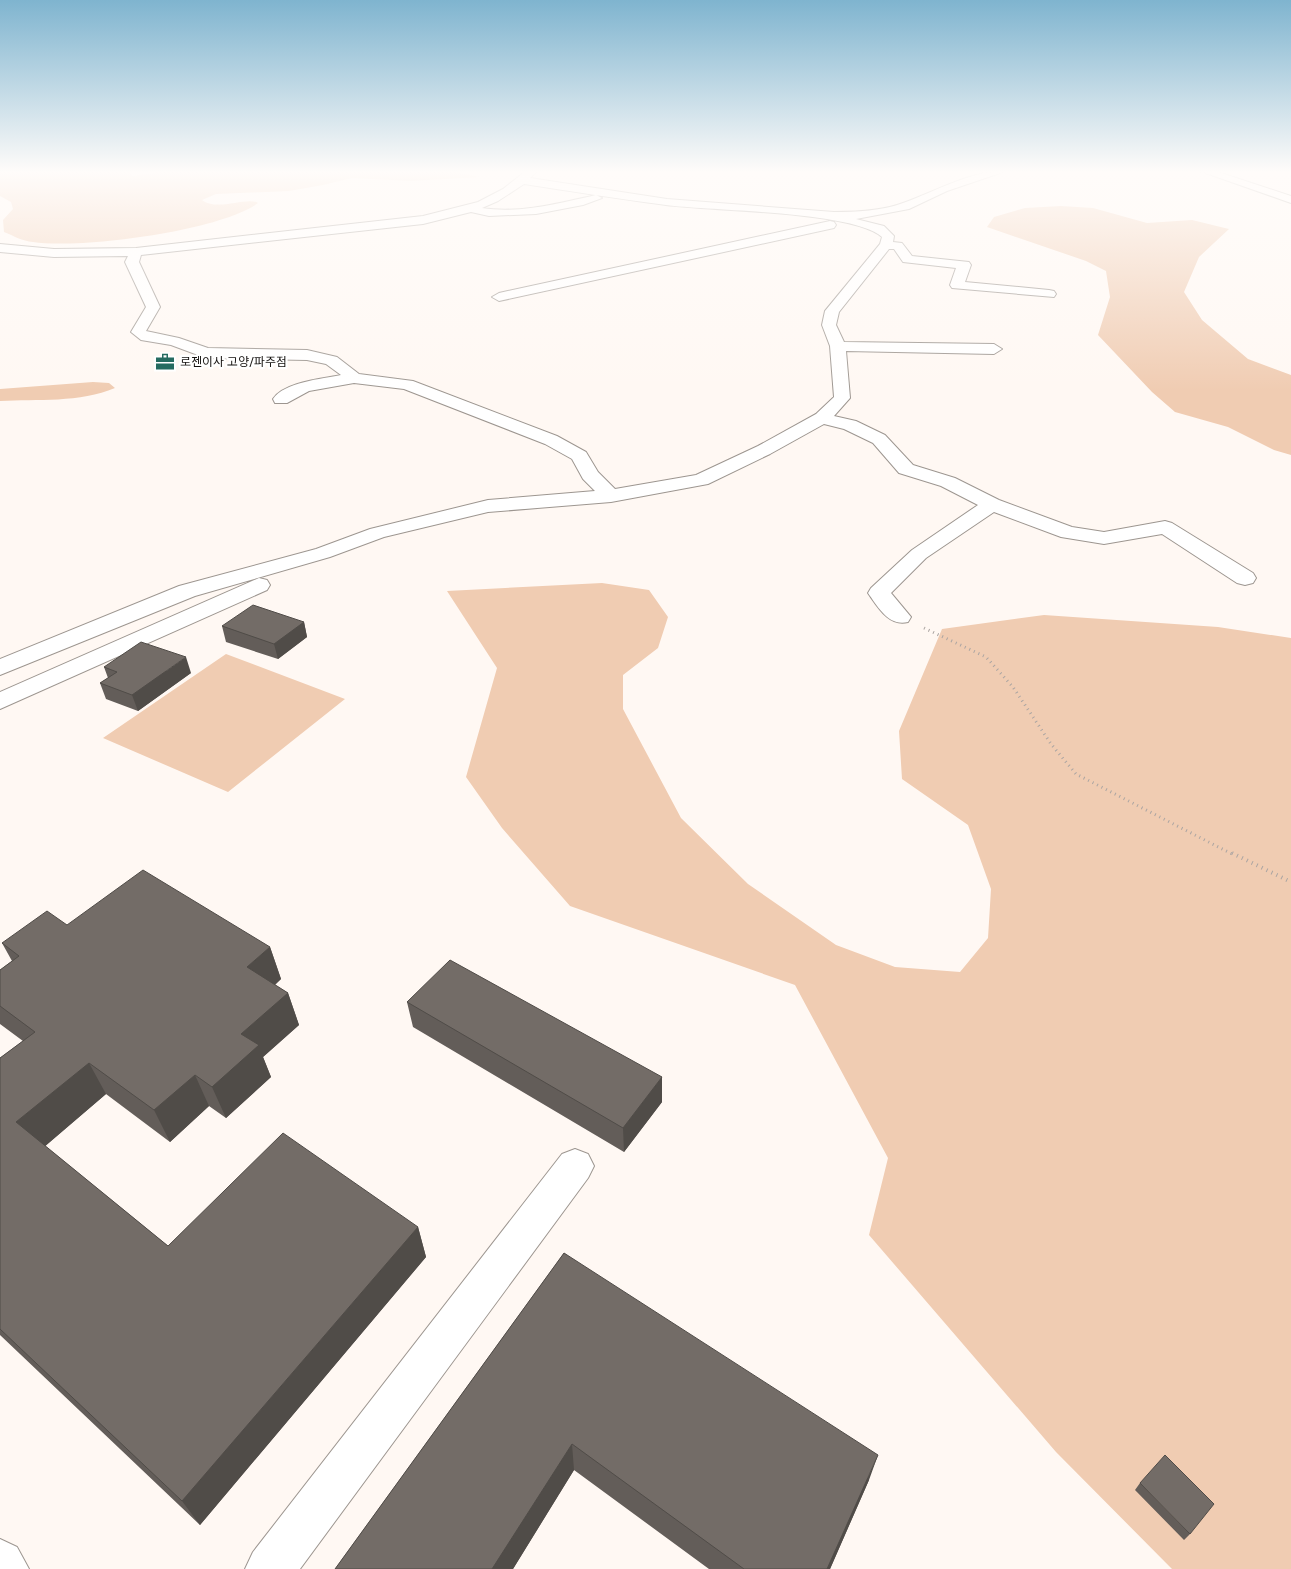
<svg xmlns="http://www.w3.org/2000/svg" width="1291" height="1569" font-family="Figtree,'Noto Sans KR',sans-serif">
<style>
.green{fill:#f0ccb2}
.lines{fill:none;stroke-linecap:round;stroke-linejoin:round}
.minor-casing{stroke:#9d9690;stroke-width:2}
.path-far1{stroke:#aba5a2;stroke-width:3;stroke-dasharray:1 4;stroke-linecap:butt}
.path{stroke:#aba5a2;stroke-width:4;stroke-dasharray:1 4.5;stroke-linecap:butt}
.minor{fill:#fff;fill-rule:evenodd}
.wall{fill:#635d59}
.shaded-wall{fill:#504c48}
.building{fill:#736c67;stroke:#504c48}
.labels{text-anchor:middle;dominant-baseline:central;stroke-width:4.5;stroke-linejoin:round;paint-order:stroke}
.far-poi-label{font-size:12px;fill:#13100e;stroke:#fff;text-anchor:start}
</style>
<rect width="100%" height="100%" fill="#fff8f3"/>
<path class="green" d="M0,171H128L133,176L166,171H449L480,177L411,181L352,178L323,185L289,191L216,194L202,200C217,212 247,196 258,203C220,231 81,249 33,242C22,241 14,236 4,232L3,220L13,209L11,202L0,196Z
M1061,206L1093,208L1147,223L1192,220L1229,229L1199,257L1184,292L1202,320L1248,359L1291,375V455L1274,450L1228,427L1175,412L1152,392L1098,335L1110,297L1106,271L1086,261L987,227L994,217L1025,208Z
M93,382L109,383L115,388C80,403 37,399 0,401V389Z
M602,583L649,590L668,617L658,648L623,675V709L681,818L748,884L836,945L895,967L960,972L988,938L991,889L968,825L902,779L899,731L942,629L1044,615L1218,627L1291,638V1569H1172L1056,1452L869,1235L888,1158L795,985L570,906L502,828L466,777L497,668L447,591Z
M226,654L345,699L228,792L103,738Z"/>
<g class="lines">
<g class="minor-casing">
<path id="minor" d="M526,171H537L530,178L667,199L834,212C856,212 882,211 903,203C937,191 969,171 1006,171L947,191L909,209L856,219L884,226L894,236L893,242L902,243L912,256L969,262L971,265L965,282L1049,290L1054,291L1056,294L1054,297L952,288L950,285L956,268L903,262L894,249H889L839,312L836,325L844,342L994,344L1002,349L994,354L846,351L850,398L834,416L856,421L885,435L913,465L955,478L999,500L1072,527L1104,532L1165,521L1172,523L1253,573L1256,578L1253,583L1245,585L1237,583L1162,534L1104,544L1061,537L994,512L926,558L891,593L911,617L908,622C889,627 878,607 868,593L871,588L912,550L978,505L941,486L899,473L873,443L844,429L824,424L770,454L708,484L611,502L488,512L384,537L330,557L195,596L0,675V659L179,586L316,549L370,529L488,500L595,491L583,479L572,459L545,444L404,389L354,383L309,391L287,403H275L273,399C284,382 322,379 341,375L326,364L307,360L206,358L171,345L141,340L131,332L146,307L125,262L128,256L54,257L0,252V244L54,249L136,248L423,216L478,202L503,189ZM524,184C571,191 619,199 666,205C711,211 853,211 882,237L880,244L825,311L822,325L830,346L834,397L816,414L758,446L696,475L615,489L598,472L586,452L557,436L413,381L359,374L337,357L307,350L208,348L179,338L146,331L160,307L139,262L141,255L423,224L471,212L489,216L536,214L583,205L602,198L596,195C560,203 520,214 482,208L498,201Z
M1200,171H1215L1291,196V203Z
M830,221L834,222L836,225L834,228L499,301L492,297L499,293Z
M259,578L267,580L270,585L267,590L0,709V692Z
M575,1149L588,1154L594,1166L588,1178L300,1569H245L253,1552L562,1154Z
M0,1539L17,1547L29,1569H0Z"/>
</g>
<path class="path-far1" d="M924,628L986,657L1013,687L1051,744L1076,774L1234,855"/>
<path class="path" d="M1232,853L1291,882"/>
<use href="#minor" class="minor"/>
</g>
<path class="wall" d="M304,622L307,637L278,659L226,642L222,626Z
M104,667L191,673L138,711L106,699L100,683L108,678Z
M67,925L270,947L281,979L275,985L288,993L299,1025L263,1057L271,1077L226,1118L209,1106L170,1142L106,1094L45,1146L168,1246L418,1227L426,1257L200,1525L0,1335V1058L23,1041L0,1024V970L12,961L2,943Z
M407,1002L662,1077V1102L624,1152L413,1027Z
M564,1253L869,1480L830,1569H709L574,1470L513,1569H335Z
M1140,1483L1190,1534L1184,1540L1135,1490Z"/>
<path class="shaded-wall" d="M304,622L307,637L278,659L274,644Z
M186,657L191,673L138,711L132,695Z
M270,947L281,979L258,999L247,967Z
M288,993L299,1025L263,1057L271,1077L226,1118L212,1087L241,1034Z
M89,1063L106,1094L36,1154L16,1122Z
M195,1075L209,1106L170,1142L154,1110Z
M662,1077V1102L624,1152L623,1128Z
M418,1227L426,1257L200,1525L182,1501Z
M572,1444L574,1470L513,1569H492Z
M878,1455L869,1480L830,1569H827Z"/>
<path class="building" d="M253,605L304,622L274,644L222,626Z
M141,642L186,657L132,695L100,683L117,672L104,667Z
M143,870L270,947L247,967L288,993L241,1034L259,1045L212,1087L195,1075L154,1110L89,1063L16,1122L168,1246L283,1133L418,1227L182,1501L0,1329V1058L35,1032L0,1006V970L19,956L2,943L47,911L67,925Z
M450,960L662,1077L623,1128L407,1002Z
M564,1253L878,1455L827,1569H744L572,1444L492,1569H335Z
M1165,1455L1214,1504L1190,1534L1140,1483Z"/>
<linearGradient id="sky" x2="0" y2="1"><stop stop-color="#7fb4cf"/><stop offset="0.44" stop-color="#fffcfa"/><stop offset="1" stop-color="#fffcfa" stop-opacity="0"/></linearGradient>
<rect width="1291" height="391" fill="url(#sky)"/>
<defs>
<g id="office-bare" transform="scale(1.5)"><path d="M-6-3h4V-5.5h4V-3h4V5H-6ZM-1-4.5V-3h2v-1.5ZM-6 0V1H6V0Z" fill="#256b60" stroke="#fff" stroke-width="2.5" paint-order="stroke"/></g>
</defs>
<g fill-rule="evenodd">
<use href="#office-bare" x="165" y="362"/>
</g>
<g class="labels">
<g class="far-poi-label">
<text x="180" y="362">로젠이사 고양/파주점</text>
</g>
</g>
</svg>
